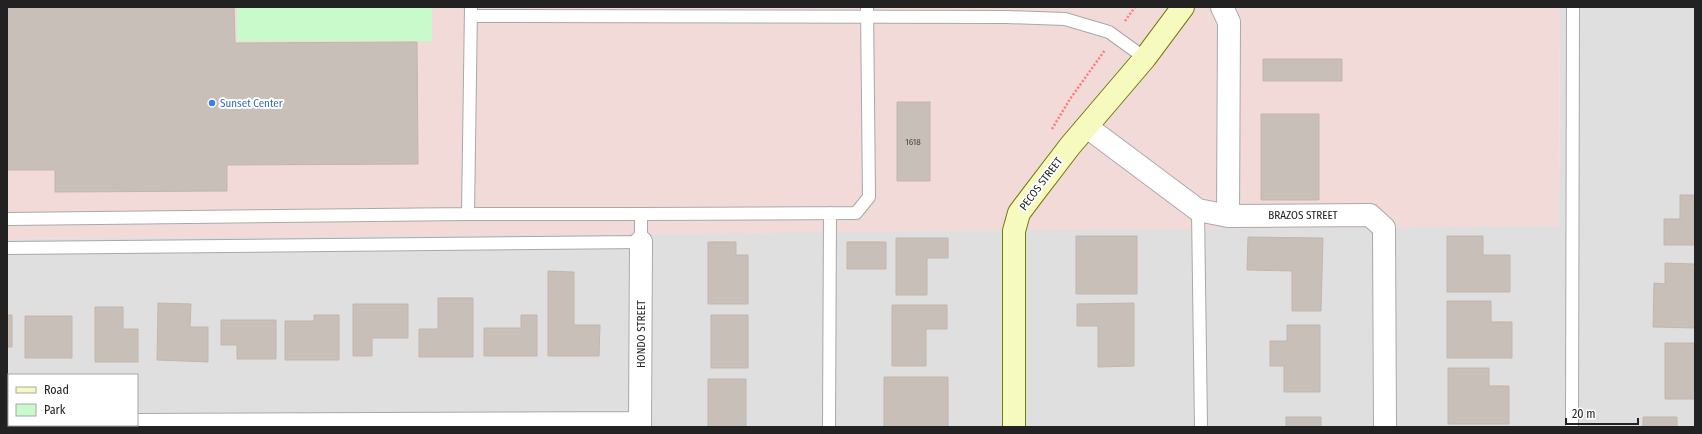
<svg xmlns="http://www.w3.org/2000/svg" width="1702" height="434" font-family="'Fira Sans Condensed',sans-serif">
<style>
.residential{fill:#e0dfdf;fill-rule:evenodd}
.commercial{fill:#f2dad9}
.park{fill:#c8facc}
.building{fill:#c7bfb8;stroke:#c4b6ab}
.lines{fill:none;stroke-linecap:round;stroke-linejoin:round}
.lane-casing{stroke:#a9a9a9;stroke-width:14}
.street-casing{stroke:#a9a9a9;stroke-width:24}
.secondary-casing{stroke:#707d05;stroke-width:24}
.path{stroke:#fa8072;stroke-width:2.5;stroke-dasharray:2 2;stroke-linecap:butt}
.lane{stroke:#fff;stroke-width:12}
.street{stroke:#fff;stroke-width:22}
.secondary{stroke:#f7fabf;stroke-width:22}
.shop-dot{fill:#3f7fe0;stroke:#fff;stroke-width:1.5}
.labels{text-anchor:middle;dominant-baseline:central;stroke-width:4;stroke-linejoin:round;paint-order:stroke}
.number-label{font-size:9px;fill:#4b4948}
.shop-label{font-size:11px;fill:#366cbe;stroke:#fff;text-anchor:start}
.street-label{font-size:11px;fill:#222;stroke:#fff}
</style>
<rect width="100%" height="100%" fill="#f2efe9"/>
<path class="residential" d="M1560,7H1695V427H7V239L1559,225ZM9,375H137V425H9Z"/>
<path class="commercial" d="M7,7H1560L1559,226L7,239Z"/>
<path class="park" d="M237,7H432V41H237Z"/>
<path class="building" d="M7,7H234L235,43L417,42L418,164L227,165V191L55,192V170H7Z
M1263,59H1342V81H1263Z
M897,102H930V181H897Z
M1261,114H1319V200H1261Z
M1680,195H1695V245H1664V219H1680Z
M1076,236H1137V294H1076Z
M1447,236H1483V255H1510V292H1447Z
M1248,237L1323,238L1321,311H1292V271L1247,270Z
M896,238H948V258H927V295H896Z
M708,242H736V255H748V304H708Z
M847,242H886V269H847Z
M1665,263L1695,264V328L1653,327L1654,283L1665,284Z
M548,271L574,272V325H600L599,356H548Z
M438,298H473V357H419V329H438Z
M1447,301H1491V322H1512V358H1447Z
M158,303L191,304L190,327H208V362L157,360Z
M1134,303V366L1098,367V326H1077V304Z
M353,304H408V338H372V356H353Z
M892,305H947V329H926V366H892Z
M95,307H123V329H138V362H95Z
M7,315H12V347H7Z
M314,315H339V360H285V321H314Z
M521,315H537V356H484V328H521Z
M711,315H748V368H711Z
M25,316H72V358H25Z
M221,320H276V359H237V345H221Z
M1287,325H1320V392H1284V366H1270V341H1287Z
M1665,343H1695V399H1665Z
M1448,368H1489V386H1509V424H1448Z
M884,377H948V427H884Z
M708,379H746V427H708Z
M1286,417H1321V427H1286Z
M1643,417H1677V427H1643Z"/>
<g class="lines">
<g class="lane-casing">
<path id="lane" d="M471,16L1007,17L1065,19L1109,32L1145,58
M1198,210L1201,427
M641,214L856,213L869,197L867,7
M7,219L468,214
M7,248L641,242V214H468L471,7
M829,427L830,213
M1572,427L1573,7"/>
</g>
<g class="street-casing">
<path id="street" d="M1222,7L1229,22L1228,216
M1087,127L1198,210L1228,216L1370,215L1384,228L1385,427
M7,425H9
M137,425L640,423
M97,427V425
M640,427L641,242"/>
</g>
<g class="secondary-casing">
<path id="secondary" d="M1014,427V231L1019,213L1031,197L1070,146L1145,58L1183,7"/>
</g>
<path class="path" d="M1125,21L1135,7
M1052,129L1070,99L1105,50"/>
<use href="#lane" class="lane"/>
<use href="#street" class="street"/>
<use href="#secondary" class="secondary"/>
</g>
<circle class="shop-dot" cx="212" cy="103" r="4"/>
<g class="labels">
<g class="number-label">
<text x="913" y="142">1618</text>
</g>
<g class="shop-label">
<text x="220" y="103">Sunset Center</text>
</g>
<g class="street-label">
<text transform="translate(1041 184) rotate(-53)">PECOS STREET</text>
<text x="1303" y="215">BRAZOS STREET</text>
<text transform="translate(641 334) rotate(-90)">HONDO STREET</text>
</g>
</g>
<rect width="1702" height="434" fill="none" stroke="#222222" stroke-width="16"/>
<rect x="8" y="374" width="130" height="52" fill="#ffffff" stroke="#a7a7a7"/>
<rect x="16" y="387" width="20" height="6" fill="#f7fabf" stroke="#a7a7a7"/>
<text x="44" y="394" font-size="12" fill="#222222">Road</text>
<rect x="16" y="404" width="20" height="12" fill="#c8facc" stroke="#a7a7a7"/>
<text x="44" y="414" font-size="12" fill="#222222">Park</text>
<path d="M1566 418v6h72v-6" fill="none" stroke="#222222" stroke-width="2"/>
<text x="1572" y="418" font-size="12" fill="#222222" stroke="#ffffff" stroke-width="3" paint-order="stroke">20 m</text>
</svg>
